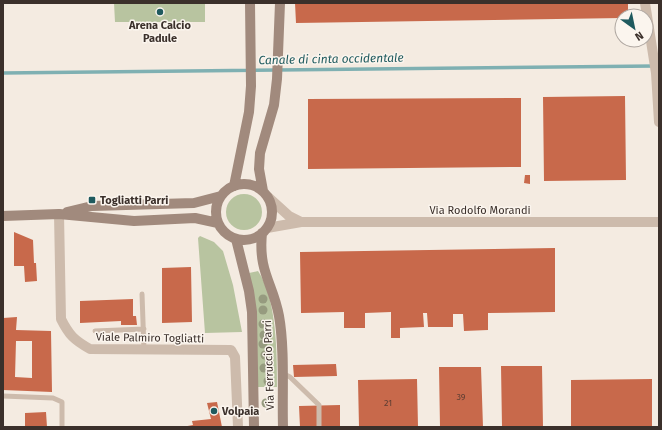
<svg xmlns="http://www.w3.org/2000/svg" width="662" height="430" font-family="'Fira Sans',sans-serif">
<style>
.green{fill:#b8c4a0}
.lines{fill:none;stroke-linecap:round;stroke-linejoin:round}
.stream{stroke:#7fb0b2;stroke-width:3.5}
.building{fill:#c8694b;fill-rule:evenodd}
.lane{stroke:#cdbbac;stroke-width:5}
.street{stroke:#cdbbac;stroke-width:10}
.secondary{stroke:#a18a7d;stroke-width:10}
.tree{fill:#969b7f}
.poi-dot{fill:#1f5a5e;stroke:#fbf5ee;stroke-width:1.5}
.labels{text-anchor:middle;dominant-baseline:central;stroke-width:3;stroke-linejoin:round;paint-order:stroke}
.number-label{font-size:9px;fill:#5e3e33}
.poi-label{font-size:11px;font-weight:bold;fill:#3b302b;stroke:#fbf5ee;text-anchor:start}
.street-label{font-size:11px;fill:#3b302b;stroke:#fbf5ee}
.water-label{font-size:12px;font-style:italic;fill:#1f5a5e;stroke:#fbf5ee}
</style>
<rect width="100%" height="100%" fill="#f4ebe1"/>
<path class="green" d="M114,3H205V22H115Z
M226 212a18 18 0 1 1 36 0a18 18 0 1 1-36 0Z
M200,236L214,242L223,251L233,285L242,332L205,333L198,238Z
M258,271C277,299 277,354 277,387H258L249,273Z"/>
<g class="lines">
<path class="stream" d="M3,73L654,66"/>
</g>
<path class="building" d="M295,3H628V16H622V18L296,23Z
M625,96L626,180L544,181L543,97Z
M521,98V167L308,169V99Z
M525,175H530V184L524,183Z
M14,232L33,240L34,263H36L37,281L25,282L24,266H14Z
M555,248V312L488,313V330L464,331L463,314H453V327H428L427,313H423L424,327L400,328V338H391V312L365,313V328H344V312L301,313L300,252Z
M191,267L192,322L162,323V268Z
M133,299V316H136L137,325H121V321L80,323V301Z
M17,317L16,330L51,331L52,392L3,390V318ZM16,341H32V378L15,377Z
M336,364L337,376L294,377L293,365Z
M501,366H542L543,427H502Z
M439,367H481L483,427H440Z
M417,379L418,427H359L358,380Z
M652,379V427H571V380Z
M217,402L222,427H182L193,425L192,421L211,419L207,403Z
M340,405V427H300L299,406Z
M46,412L47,427H25V413Z"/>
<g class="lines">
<path class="lane" d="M142,294L144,350
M95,331L144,329
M282,373L290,377L319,405V427
M3,396L53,398L62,402V427"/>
<path class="street" d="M645,3L656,73L659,122
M268,197L289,216L301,222
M59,214L61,319C69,335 74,340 90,349L231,350L235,357L238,427
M267,228L301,222H659"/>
<path class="secondary" d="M216 212a28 28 0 1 1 56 0a28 28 0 1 1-56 0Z
M234,186L249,112L251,86L250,3
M263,191L259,169L260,153L274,105L277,79L280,3
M67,212L92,206L194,203L221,196
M3,216L59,214L134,221L195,218L218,223
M262,233C258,272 273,283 279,316C285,349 282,393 283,427
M236,239L249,291L252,312L254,427"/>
</g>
<g class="tree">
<circle cx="263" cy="299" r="4.5"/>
<circle cx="263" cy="310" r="4.5"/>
<circle cx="263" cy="324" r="4.5"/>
<circle cx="264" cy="335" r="4.5"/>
<circle cx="263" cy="344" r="4.5"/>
<circle cx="265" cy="355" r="4.5"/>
<circle cx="264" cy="368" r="4.5"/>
<circle cx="268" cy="381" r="4.5"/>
<circle cx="266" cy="403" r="4.5"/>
</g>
<g class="poi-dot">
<circle cx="160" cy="12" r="4"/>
<rect x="88" y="196" width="8" height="8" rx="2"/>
<circle cx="214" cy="411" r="4"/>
</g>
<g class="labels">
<g class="number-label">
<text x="461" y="397">39</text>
<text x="388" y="403">21</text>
</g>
<g class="poi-label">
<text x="160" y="25" text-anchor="middle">Arena Calcio<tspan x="160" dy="13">Padule</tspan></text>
<text x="100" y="200">Togliatti Parri</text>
<text x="222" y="411">Volpaia</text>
</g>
<g class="street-label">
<text x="480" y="210">Via Rodolfo Morandi</text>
<text transform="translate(150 338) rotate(1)">Viale Palmiro Togliatti</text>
<text transform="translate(269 365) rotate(-92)">Via Ferruccio Parri</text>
</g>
<g class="water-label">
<text transform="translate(331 59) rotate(-1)">Canale di cinta occidentale</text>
</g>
</g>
<rect width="662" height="430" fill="none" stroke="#3b302b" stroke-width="8"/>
<g transform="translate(634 28) rotate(147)"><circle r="19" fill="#fbf5ee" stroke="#aea6a0"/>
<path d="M0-3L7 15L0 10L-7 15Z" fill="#1f5a5e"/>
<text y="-6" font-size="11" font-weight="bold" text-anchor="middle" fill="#3b302b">N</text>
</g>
</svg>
